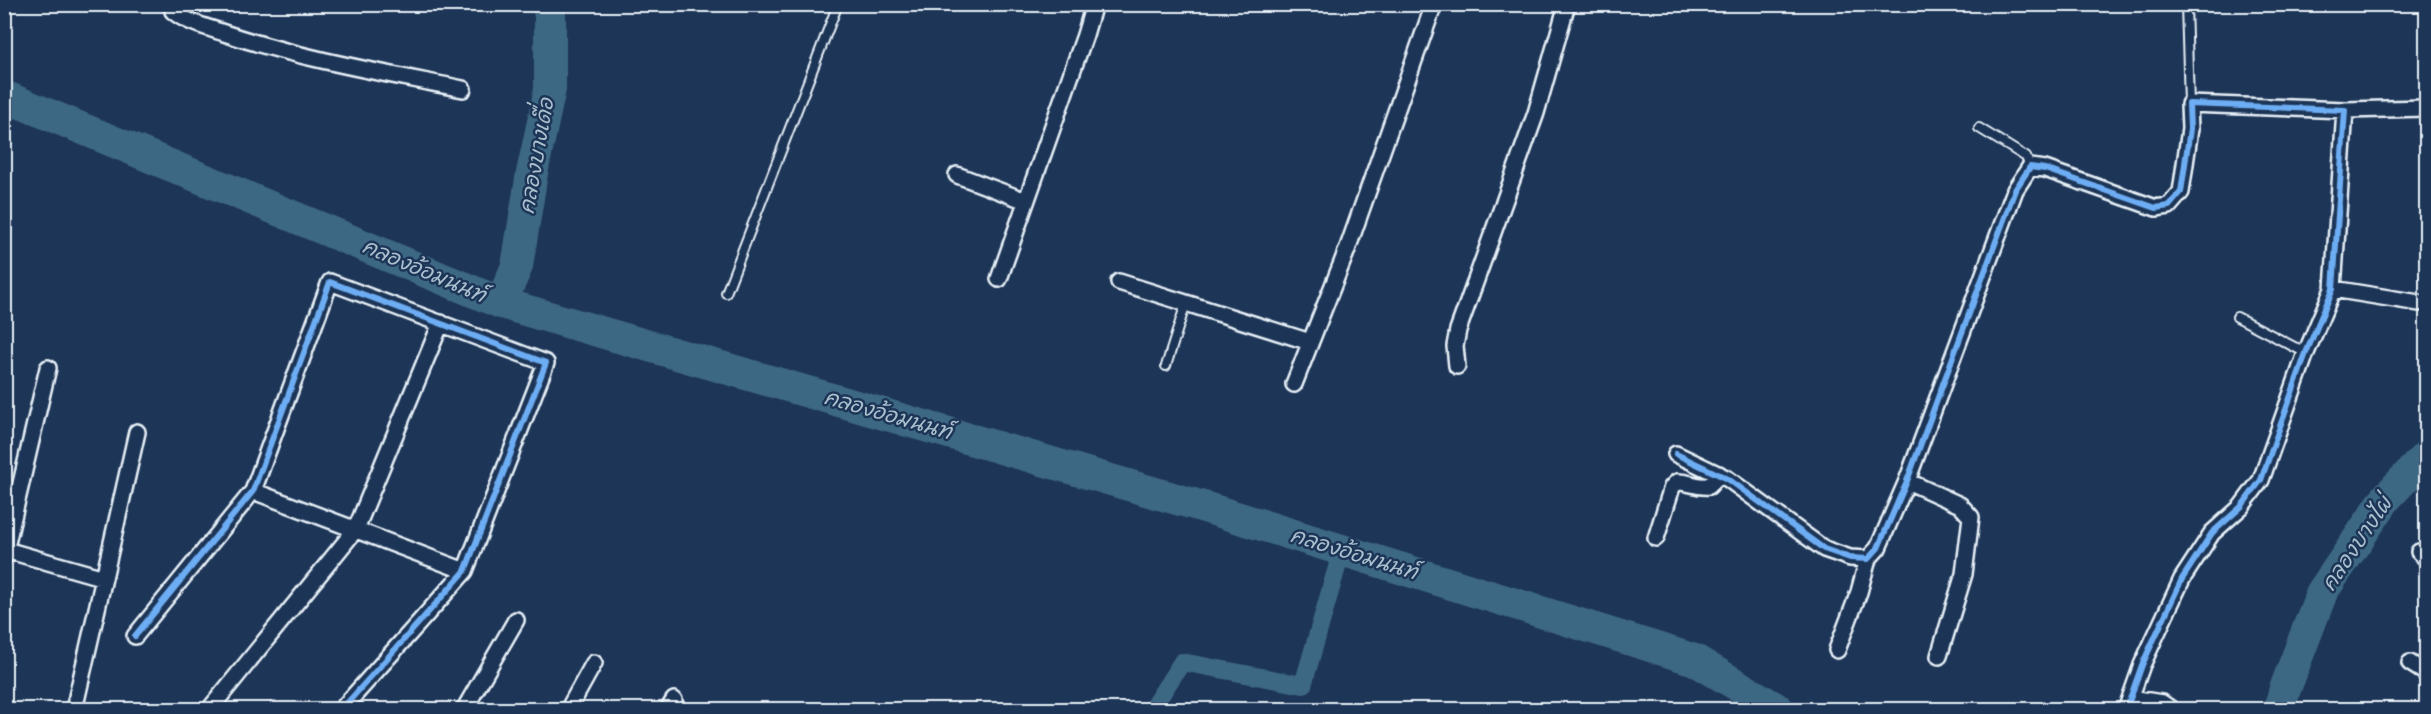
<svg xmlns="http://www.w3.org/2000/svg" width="2431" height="714" font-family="'Balsamiq Sans','Playpen Sans Thai',sans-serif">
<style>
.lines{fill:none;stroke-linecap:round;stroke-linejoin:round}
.canal{stroke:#3d6883;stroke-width:18}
.river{stroke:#3d6883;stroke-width:32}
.service-casing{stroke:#e8f1f8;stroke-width:12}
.minor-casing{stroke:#e8f1f8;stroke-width:20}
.service{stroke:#1d3557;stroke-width:8}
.minor{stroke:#1d3557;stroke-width:15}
.cycleway-casing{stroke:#1d3557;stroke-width:10}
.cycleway{stroke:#6dadf4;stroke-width:6}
.labels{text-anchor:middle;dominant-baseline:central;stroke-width:5;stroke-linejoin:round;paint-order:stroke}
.water-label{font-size:21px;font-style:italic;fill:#acc1cf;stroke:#1d3557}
</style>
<rect width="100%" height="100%" fill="#1d3557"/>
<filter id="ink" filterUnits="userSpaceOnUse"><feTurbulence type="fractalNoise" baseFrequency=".0167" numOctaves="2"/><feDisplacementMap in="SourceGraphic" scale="12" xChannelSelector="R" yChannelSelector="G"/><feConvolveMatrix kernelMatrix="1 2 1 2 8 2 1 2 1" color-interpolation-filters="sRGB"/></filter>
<g filter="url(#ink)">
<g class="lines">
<path class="canal" d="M1151,710L1182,662L1303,685L1342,550"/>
<path class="river" d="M4,96L501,303L1204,507L1695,660L1779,710
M501,303L517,266L532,173L550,89V14L547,4
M2279,710L2285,689L2322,592L2386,498L2426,456"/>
<g class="service-casing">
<path id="service" d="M2186,4L2189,104
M1979,128L2026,157L2030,167
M726,293L838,4
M2237,317L2306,353
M1166,366L1186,303"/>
</g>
<g class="minor-casing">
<path id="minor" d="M173,4V11C187,23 207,27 224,33C302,59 383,73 463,89
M2345,110L2426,108
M957,175L1026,201
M999,279L1085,35L1094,4
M1119,282L1310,342
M2333,289L2419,303
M1457,366L1455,346L1458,330L1536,113L1567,4
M1294,384L1347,250L1434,4
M1676,454L1728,479L1824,549L1850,558L1868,559L1878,548L1907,481L2015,190L2030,167L2045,169L2156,208L2169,206L2181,192L2190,129L2189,104L2345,110L2333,289L2306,353L2261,480L2241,507L2212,533L2182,579L2142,665L2126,710
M1907,481L1960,505L1971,517L1964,574L1939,656
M253,491L465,571
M1656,538L1672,487L1677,482C1689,481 1696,488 1709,486L1719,474
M6,550L104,578L137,432
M2419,552L2426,558
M4,556L48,368
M135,636L253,491L330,282L546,363L465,571L341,710
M1837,650L1859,592L1868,559
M2410,663L2426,673
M2131,698L2162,703L2172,710
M74,710L104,578
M209,710L356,529L441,323
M464,710L516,620
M568,710L594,663
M668,710L674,700"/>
</g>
<use href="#service" class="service"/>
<use href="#minor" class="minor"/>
<g class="cycleway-casing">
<path id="cycleway" d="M1676,454L1728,479L1824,549L1850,558L1868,559L1878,548L1907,481L2015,190L2030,167L2045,169L2156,208L2169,206L2181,192L2190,129L2189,104L2345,110L2333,289L2306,353L2261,480L2241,507L2212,533L2182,579L2142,665L2126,710
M135,636L253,491L330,282L546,363L465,571L341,710"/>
</g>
<use href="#cycleway" class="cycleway"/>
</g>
</g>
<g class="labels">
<g class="water-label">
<text transform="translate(537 156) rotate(-80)">คลองบางเดื่อ</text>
<text transform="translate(424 271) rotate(23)">คลองอ้อมนนท์</text>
<text transform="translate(888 415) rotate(16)">คลองอ้อมนนท์</text>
<text transform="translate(2357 544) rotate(-56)">คลองบางไผ่</text>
<text transform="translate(1354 554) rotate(17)">คลองอ้อมนนท์</text>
</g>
</g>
<rect width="2431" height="714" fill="none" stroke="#1d3557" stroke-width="24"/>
<rect x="12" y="12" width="2407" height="690" fill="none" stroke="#e8f1f8" stroke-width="2" filter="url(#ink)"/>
</svg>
